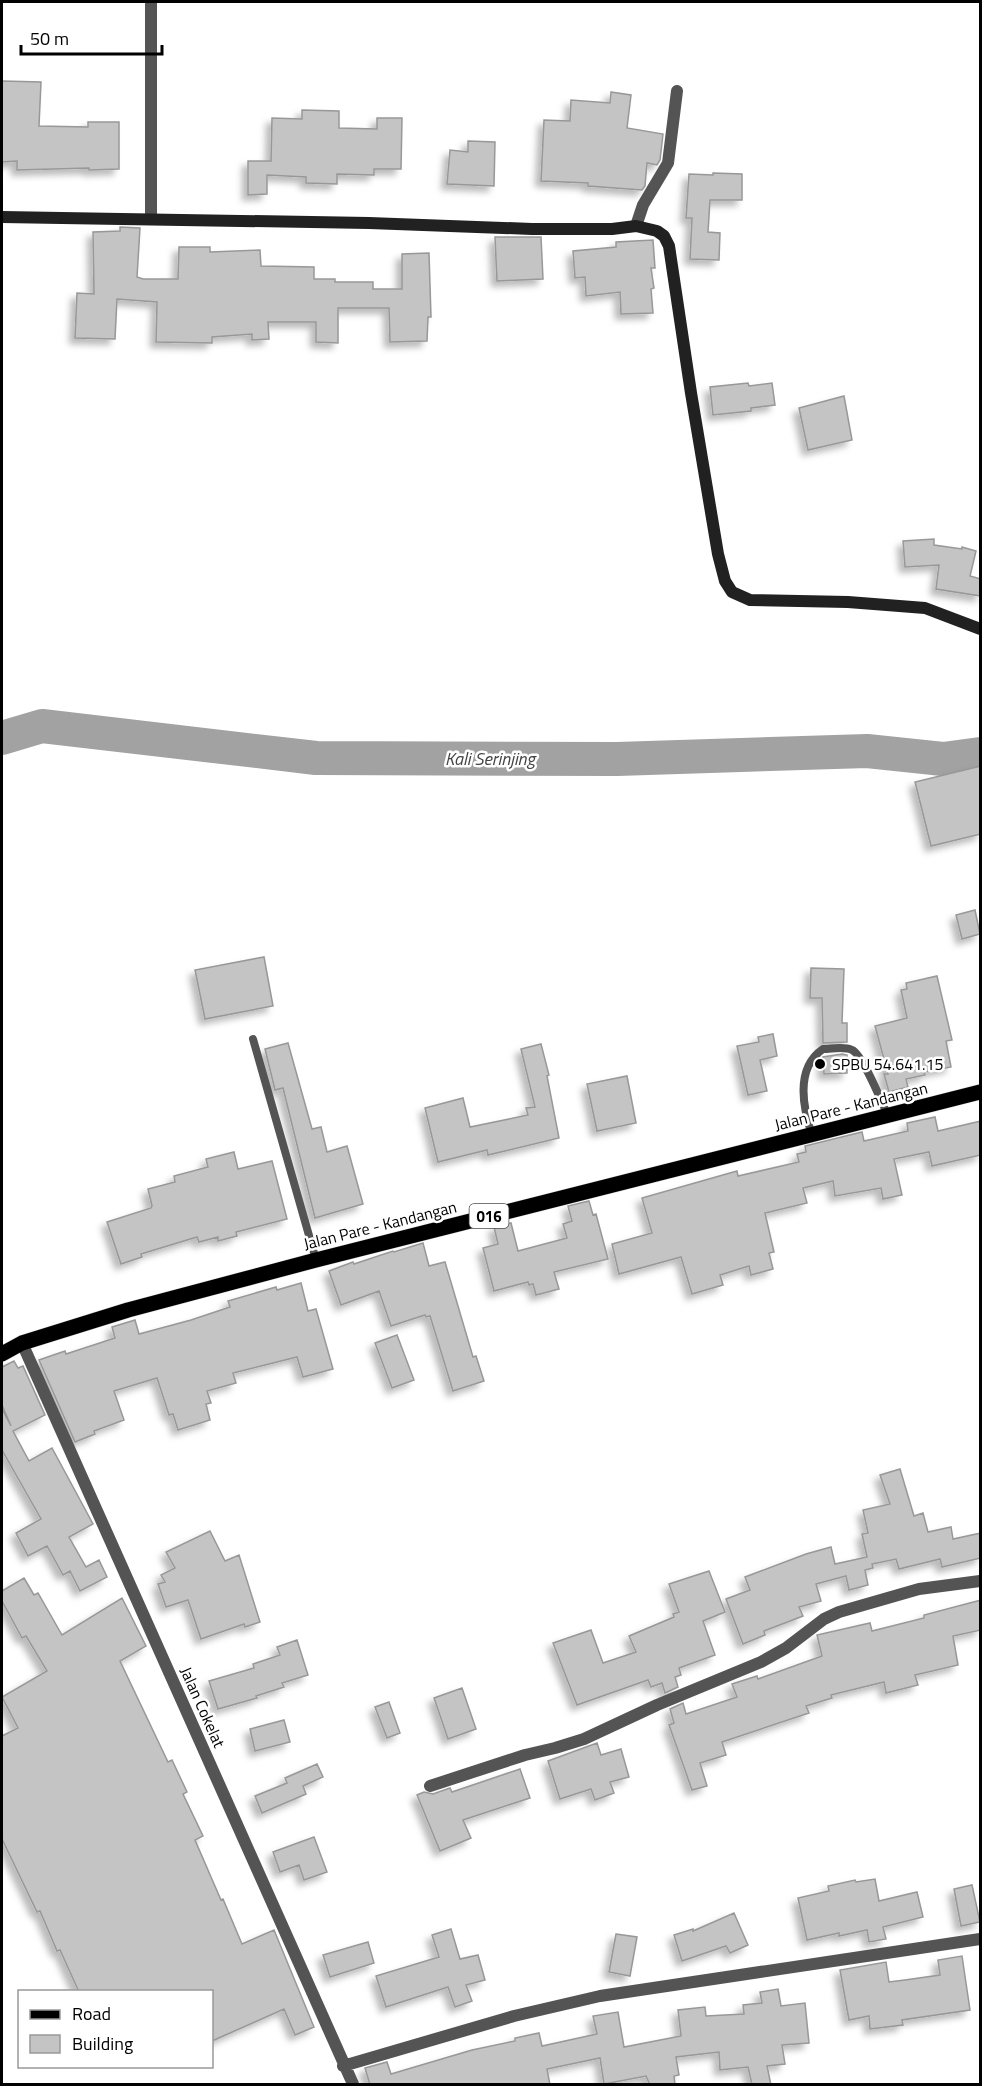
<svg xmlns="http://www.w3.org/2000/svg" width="982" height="2086" font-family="'Titillium Web',sans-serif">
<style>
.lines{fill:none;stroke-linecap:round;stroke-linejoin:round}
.river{stroke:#a2a2a2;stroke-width:34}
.building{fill:#c4c4c4;stroke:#989898;stroke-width:1.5;filter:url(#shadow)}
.primary-casing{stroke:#dbdbdb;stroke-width:16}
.lane{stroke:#545454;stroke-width:8}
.street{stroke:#545454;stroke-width:12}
.secondary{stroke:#212121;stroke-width:12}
.primary{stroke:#000;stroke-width:15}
.poi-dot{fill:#000;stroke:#fff;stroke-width:2}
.labels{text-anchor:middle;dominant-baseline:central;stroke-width:5;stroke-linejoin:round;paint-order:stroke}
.shield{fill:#fff;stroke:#4c4c4c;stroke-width:1.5}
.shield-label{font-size:15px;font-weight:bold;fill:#000}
.poi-label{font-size:16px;fill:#000;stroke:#fff;text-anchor:start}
.street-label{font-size:16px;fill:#000;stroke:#fff}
.water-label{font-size:18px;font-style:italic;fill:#434343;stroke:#fff}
</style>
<defs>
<filter id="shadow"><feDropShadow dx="-5.5" dy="5.5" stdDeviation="3" flood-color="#0004"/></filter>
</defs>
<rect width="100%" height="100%" fill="#fff"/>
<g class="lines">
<path class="river" d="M2,738L42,726L316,758L617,759L867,751L943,759L980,754"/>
</g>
<path class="building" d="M2,81L41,82L39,126L88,127V122H119V169L89,170V168L17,170V161L2,162Z
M611,92L631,95L627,128L663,134L660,160L657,165L647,163L645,186L642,190L588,186V183L541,181L544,120L570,121L571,100L610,103Z
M302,110L339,111V128L377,129V118H402L401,169H374V175L337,174V184L306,183V177L267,175V194L248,195V161H271L272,118L302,119Z
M468,141L495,142L494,186L447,184L450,150L468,152Z
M713,173L742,174V200H710L708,232L720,233L719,260L690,259L692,218H686L689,174L713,175Z
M120,227L140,228L137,277L143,279H178L179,247H210V252L260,250L261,266L314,267V279H335V282H373V289H402V254L429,253L431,317H428L427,341L390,342L389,308H338V343L316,342V322H268L269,339L252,340V334L212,337V343L156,342L157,302L117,299L115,339L75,338L77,293L94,294L93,232L120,231Z
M495,237H541L543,279L497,281Z
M653,240L655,268H651L654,288L651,289L653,313L621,314L620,292L586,296L585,277L575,278L573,251L616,247V242Z
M748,383L749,386L772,383L775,405L751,408V411L713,415L710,387Z
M844,396L852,440L808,450L799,408Z
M934,539V545L962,549V547L976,551L970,576L981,579V596L936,589L939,565L905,567L903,541Z
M981,766V834L931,846L915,782Z
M975,910L980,934L962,939L956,915Z
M264,957L273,1006L205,1019L195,970Z
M811,968L844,969L842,1023H847V1042L823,1043L822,998H810Z
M937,976L952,1040L946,1041L951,1067L924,1072L925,1075L906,1079L908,1087L889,1092L884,1074H888L875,1026L907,1018L901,990L907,989L906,983Z
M773,1034L777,1056L760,1060L767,1091L748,1095L737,1046L759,1042L758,1037Z
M288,1043L312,1129L321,1127L327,1152L347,1146L363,1204L315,1218L283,1088L275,1090L265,1049Z
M541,1044L549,1075L547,1076L559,1138L488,1155L487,1150L438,1162L425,1108L463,1098L470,1127L528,1115L526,1108L535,1107L521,1049Z
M842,1054L847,1055V1073L824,1074L823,1057Z
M627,1076L636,1123L597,1131L587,1084Z
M935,1117L938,1131L981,1121V1155L932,1166L929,1152L894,1159L902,1195L883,1199L881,1188L835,1196L833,1181L803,1188L807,1203L765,1213L774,1252L769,1253L773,1269L751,1275L749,1266L720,1275L723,1285L692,1294L681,1257L619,1274L612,1244L652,1233L642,1198L737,1171L738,1176L799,1162L797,1154L806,1152L805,1146L862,1132L864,1141L908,1131L907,1123Z
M234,1152L238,1169L272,1161L287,1219L236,1232L237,1236L218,1241V1237L199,1242L197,1237L141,1254L142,1257L121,1264L107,1222L151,1208L152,1206L148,1189L175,1182L174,1176L208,1167L206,1159Z
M589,1201L593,1215L596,1214L608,1259L554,1272L559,1289L536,1295L533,1284L529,1285L528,1282L494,1291L483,1248L498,1244L494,1227L511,1223L518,1251L567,1238L563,1224L572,1221L568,1206Z
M423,1243L429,1266L445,1262L473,1357L476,1356L484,1381L453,1391L430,1316L426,1317L425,1315L391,1326L379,1291L341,1305L329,1271L353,1262L354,1264L393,1251L394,1252Z
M301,1283L308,1311L316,1309L333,1369L303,1377L297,1357L233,1373L236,1383L207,1391L211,1403L206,1404L210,1420L178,1430L173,1414L169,1415L157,1378L114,1391L124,1420L94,1431L95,1434L75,1442L39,1360L65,1351L66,1354L115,1338L112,1327L135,1320L139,1334L191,1320L230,1307L228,1301L276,1287L277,1290Z
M397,1335L414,1380L392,1388L375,1343Z
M14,1361L18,1368L23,1366L45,1415L13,1431L29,1461L52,1448L93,1524L69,1537L86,1567L99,1560L107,1577L80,1591L70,1571L63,1575L47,1546L28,1556L16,1533L41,1519L2,1450V1409L11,1426L2,1405V1367Z
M900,1469L914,1516L923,1513L928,1532L951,1527L953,1539L981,1533V1558L942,1567L940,1559L899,1569L896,1559L872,1564L873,1568L865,1570L868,1585L849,1590L846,1576L816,1584L821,1601L799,1607L803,1616L764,1631L765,1635L743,1644L726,1599L750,1590L745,1577L806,1554L831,1547L835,1564L867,1557L862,1534L868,1533L863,1510L890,1504L880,1475Z
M210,1531L225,1561L239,1555L260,1622L245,1627L244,1624L201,1639L188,1600L166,1607L158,1584L165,1582L161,1575L175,1568L166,1552Z
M709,1571L725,1612L703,1621L715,1655L679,1668L681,1675L675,1677L678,1687L665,1693L662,1683L651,1687L648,1680L577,1705L553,1643L591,1630L603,1663L636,1652L629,1636L674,1617L673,1614L679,1612L669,1584Z
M24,1578L34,1595L38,1593L62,1635L122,1598L146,1646L120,1661L168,1762L172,1760L187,1792L183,1794L203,1836L195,1840L221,1900L223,1899L242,1944L274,1930L314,2027L295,2035L284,2009L212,2041V1992H79L60,1950L57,1951L40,1911L37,1912L2,1839V1736L18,1728L2,1697L47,1671L26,1636L22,1638L2,1601V1591Z
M981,1600V1630L953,1636L958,1665L915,1675L918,1685L886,1693L884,1682L831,1695L832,1698L806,1706L809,1713L722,1742L726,1755L700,1763L707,1786L692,1790L669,1725L674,1723L670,1709L683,1703L686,1714L737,1697L732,1684L757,1676L758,1679L822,1656L817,1635L870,1623L872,1631L924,1618V1615Z
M297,1640L308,1675L282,1683L284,1687L256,1696L257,1698L218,1709L209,1681L254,1668L253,1664L280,1655L277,1647Z
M462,1688L476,1729L448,1739L434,1698Z
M389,1702L400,1733L387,1738L375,1707Z
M284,1720L290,1742L255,1751L250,1729Z
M597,1743L601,1755L621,1749L629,1777L610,1782L614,1793L595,1800L591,1789L560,1799L548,1761Z
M317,1764L323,1777L303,1786L306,1794L262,1813L255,1796L287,1783L285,1778Z
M520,1769L530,1798L463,1820L471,1838L440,1851L417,1795L424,1792L433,1794L450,1788L452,1792Z
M314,1837L327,1872L304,1880L299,1865L280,1872L273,1852Z
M875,1879L879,1901L917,1892L923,1917L883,1927L886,1939L869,1942L867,1930L839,1936V1933L807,1940L798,1898L829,1891L828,1886L855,1880L856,1882Z
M972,1885L980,1922L961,1926L954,1889Z
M734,1913L748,1945L730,1953L726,1946L682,1961L674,1935L693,1929V1931Z
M451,1929L460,1959L478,1955L485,1980L466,1985L472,2001L455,2007L448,1987L386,2007L376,1976L439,1957L432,1935Z
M616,1934L637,1937L630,1976L609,1972Z
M368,1942L374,1963L330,1977L323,1955Z
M962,1956L970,2010L902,2020L903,2025L870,2029L869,2016L849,2020L840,1970L886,1962L889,1982L905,1980L940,1975L938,1960Z
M778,1989L781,2006L805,2003L809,2043L782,2045L785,2064L767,2066L771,2085H752L748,2067L720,2070L719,2052L676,2057L679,2075L674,2076L675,2085H650L646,2076L604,2084L600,2058L547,2069L550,2085H370L365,2068L387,2062L391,2074L472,2050L515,2041V2038L539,2033L542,2046L597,2034L593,2016L618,2012L624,2047L681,2036L678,2010L705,2007L706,2016L744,2014L743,2005L762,2003L760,1992Z"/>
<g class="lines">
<g class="primary-casing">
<path id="primary" d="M2,1354L22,1343L128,1310L316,1260L980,1092"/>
</g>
<path class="lane" d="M253,1039L316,1260
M812,1135C803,1108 795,1068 823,1049C832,1049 844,1046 852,1050C863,1055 882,1103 888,1116"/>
<path class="street" d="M151,2V219
M636,226L643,205L668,163L677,91
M22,1343L353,2084
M430,1786L525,1755L555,1748L584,1739L657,1705L761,1662L786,1648L824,1619L839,1612L919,1589L980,1581
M343,2066L514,2016L600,1996L980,1939"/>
<path class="secondary" d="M2,217L369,223L532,229H612L636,226L657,231L664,236L669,246L691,393L718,554L725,581L732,592L750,600L848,602L925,608L980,629"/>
<use href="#primary" class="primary"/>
</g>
<circle class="poi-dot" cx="820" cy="1064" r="6"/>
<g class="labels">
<rect class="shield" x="469.5" y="1204" width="39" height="24" rx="4.5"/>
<g class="shield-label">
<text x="489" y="1216">016</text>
</g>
<g class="poi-label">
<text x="832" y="1064">SPBU 54.641.15</text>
</g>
<g class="street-label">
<text transform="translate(851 1106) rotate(-14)">Jalan Pare - Kandangan</text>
<text transform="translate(380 1225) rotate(-14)">Jalan Pare - Kandangan</text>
<text transform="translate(203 1707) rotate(66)">Jalan Cokelat</text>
</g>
<g class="water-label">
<text x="490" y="758">Kali Serinjing</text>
</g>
</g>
<rect width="982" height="2086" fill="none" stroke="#000000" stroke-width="6"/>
<rect x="18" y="1990" width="195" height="78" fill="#ffffff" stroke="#999999" stroke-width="1.5"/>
<rect x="30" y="2010" width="30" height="9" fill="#000000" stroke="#999999" stroke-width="1.5"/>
<text x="72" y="2020" font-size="18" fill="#000000">Road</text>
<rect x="30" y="2035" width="30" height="18" fill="#c4c4c4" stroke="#999999" stroke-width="1.5"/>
<text x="72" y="2050" font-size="18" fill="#000000">Building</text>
<path d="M21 45v9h141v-9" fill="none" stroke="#000000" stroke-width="3"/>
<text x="30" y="45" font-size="18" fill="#000000" stroke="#ffffff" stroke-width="4.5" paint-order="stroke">50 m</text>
</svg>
